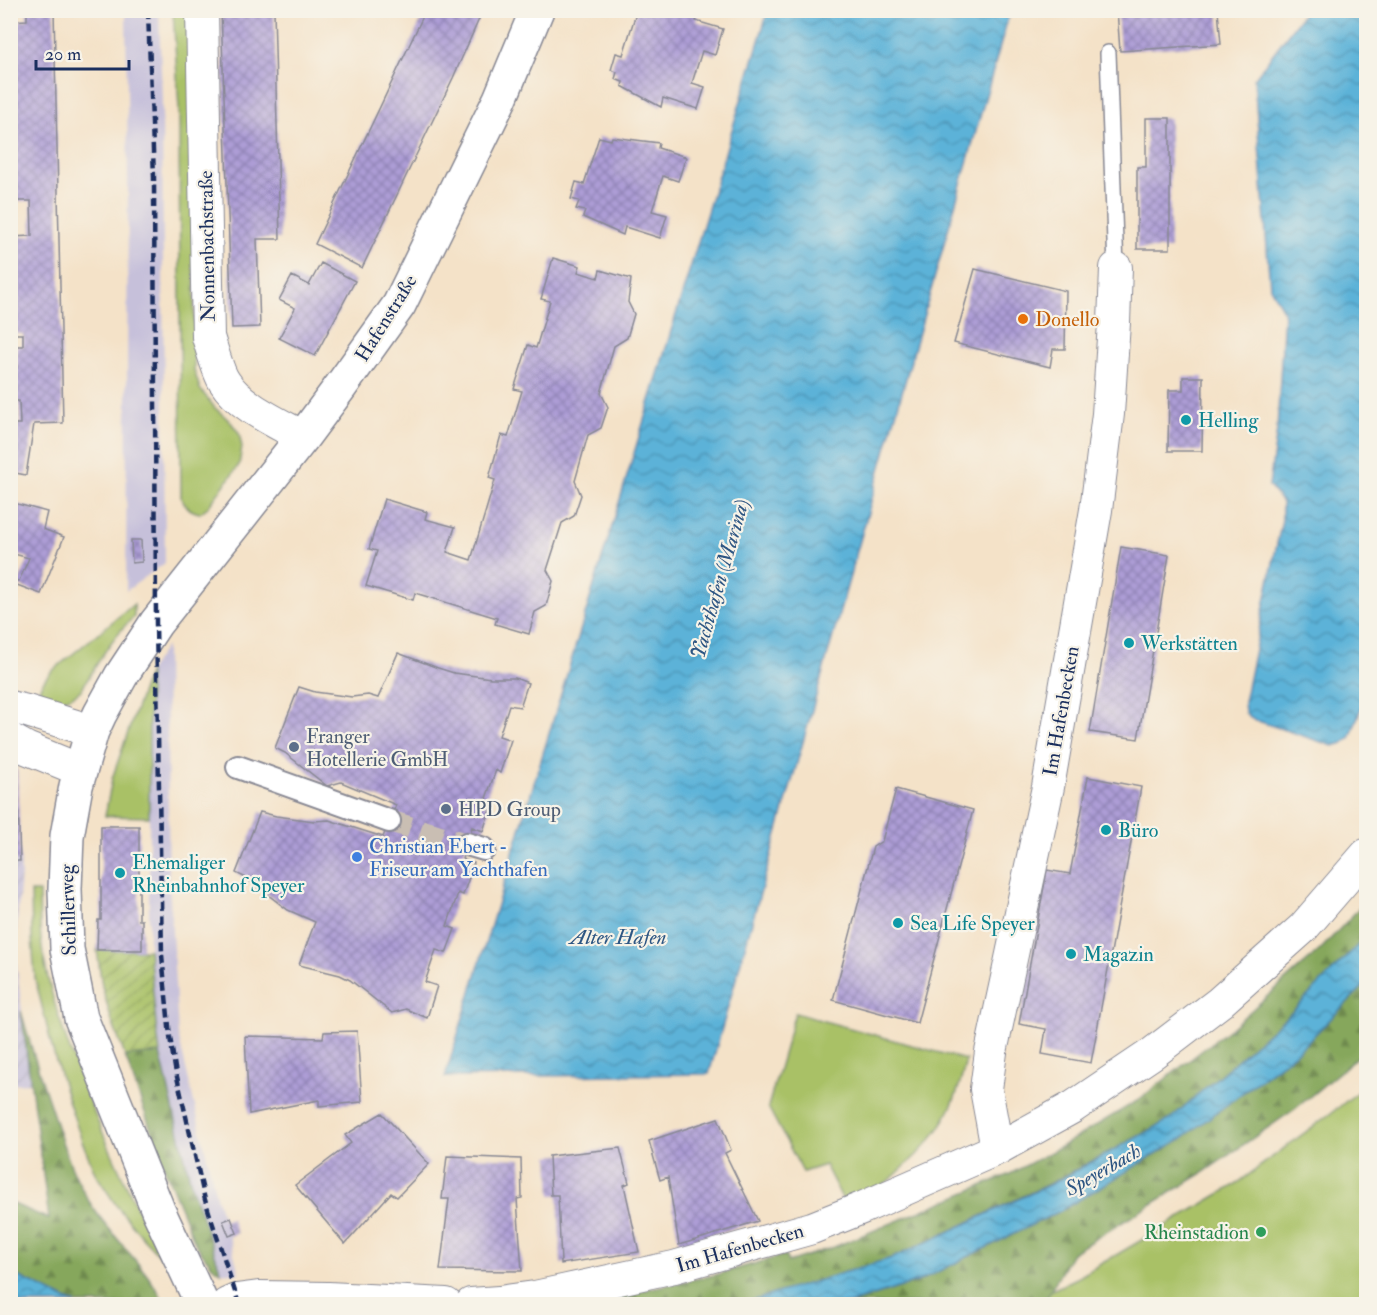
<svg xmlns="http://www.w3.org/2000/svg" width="1377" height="1315" viewBox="0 0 1377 1315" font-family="'IM FELL Double Pica',serif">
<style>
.industrial{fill:url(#industrial-furrows)}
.railway{fill:#c6c0da}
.grass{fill:#a9c166;stroke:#627862;stroke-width:1.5}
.forest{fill:url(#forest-firs);stroke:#506b5c;stroke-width:1.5}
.garden{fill:url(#garden-furrows);stroke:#627862;stroke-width:1.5}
.water{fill:url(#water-waves);stroke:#3c709b;stroke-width:1.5}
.building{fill:url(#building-cross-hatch)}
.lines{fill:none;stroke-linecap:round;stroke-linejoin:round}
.pedestrian-tunnel{stroke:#c9beb3;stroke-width:22;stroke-dasharray:22 11;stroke-linecap:butt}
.service-casing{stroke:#888893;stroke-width:18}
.pedestrian-casing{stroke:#888893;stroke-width:26}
.minor-casing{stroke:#888893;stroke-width:34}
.tertiary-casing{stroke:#888893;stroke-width:36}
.service{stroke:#fff;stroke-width:15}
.pedestrian{stroke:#fff;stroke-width:22}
.minor{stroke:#fff;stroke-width:32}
.tertiary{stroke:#fff;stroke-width:33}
.rail{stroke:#1b2f5e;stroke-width:4.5;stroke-dasharray:9 4.5;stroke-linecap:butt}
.food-dot{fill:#e8710a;stroke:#f7f3e8;stroke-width:2}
.culture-dot{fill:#0f9aa8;stroke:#f7f3e8;stroke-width:2}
.service-dot{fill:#5c6f8a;stroke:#f7f3e8;stroke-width:2}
.shop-dot{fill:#3f7fe0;stroke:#f7f3e8;stroke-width:2}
.leisure-dot{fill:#2e9e5b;stroke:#f7f3e8;stroke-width:2}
.labels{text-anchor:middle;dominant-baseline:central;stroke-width:4.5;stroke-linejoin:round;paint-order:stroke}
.street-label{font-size:20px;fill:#1b2f5e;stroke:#f7f3e8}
.food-label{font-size:20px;fill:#c56008;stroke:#f7f3e8;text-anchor:start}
.culture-label{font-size:20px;fill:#0d838f;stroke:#f7f3e8;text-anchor:start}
.service-label{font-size:20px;fill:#4e5e75;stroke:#f7f3e8;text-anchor:start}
.shop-label{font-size:20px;fill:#366cbe;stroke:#f7f3e8;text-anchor:start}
.leisure-label{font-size:20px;fill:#27864d;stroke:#f7f3e8;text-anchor:end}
.water-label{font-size:21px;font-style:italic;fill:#2e5683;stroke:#f7f3e8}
</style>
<defs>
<pattern id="industrial-furrows" width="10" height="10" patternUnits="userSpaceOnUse" patternTransform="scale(1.5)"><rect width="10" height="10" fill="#c6c0da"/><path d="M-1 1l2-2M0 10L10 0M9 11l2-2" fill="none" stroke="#aaa5be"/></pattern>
<pattern id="forest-firs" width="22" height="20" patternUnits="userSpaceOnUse" patternTransform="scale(1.5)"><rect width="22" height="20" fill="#86a75b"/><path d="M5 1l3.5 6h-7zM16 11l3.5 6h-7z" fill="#6d884e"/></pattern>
<pattern id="garden-furrows" width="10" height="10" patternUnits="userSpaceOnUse" patternTransform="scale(1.5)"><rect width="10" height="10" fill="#a9c166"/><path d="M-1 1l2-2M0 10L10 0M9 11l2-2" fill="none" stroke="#899d57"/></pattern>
<pattern id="water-waves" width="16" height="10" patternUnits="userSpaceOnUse" patternTransform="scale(1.5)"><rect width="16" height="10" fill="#5cb2d8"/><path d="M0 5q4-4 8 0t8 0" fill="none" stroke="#4b91b2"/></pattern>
<pattern id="building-cross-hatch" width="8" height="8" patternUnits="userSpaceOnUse" patternTransform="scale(1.5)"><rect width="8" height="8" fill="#ad9dd6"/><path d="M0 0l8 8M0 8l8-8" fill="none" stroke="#8c80b1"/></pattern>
</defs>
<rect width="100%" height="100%" fill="#f7f3e8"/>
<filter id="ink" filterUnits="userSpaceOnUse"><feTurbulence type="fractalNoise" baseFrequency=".0167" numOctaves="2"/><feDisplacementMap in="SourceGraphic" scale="12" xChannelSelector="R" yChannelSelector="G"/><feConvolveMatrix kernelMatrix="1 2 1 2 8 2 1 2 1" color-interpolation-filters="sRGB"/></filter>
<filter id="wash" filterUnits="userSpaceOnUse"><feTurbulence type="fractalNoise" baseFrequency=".008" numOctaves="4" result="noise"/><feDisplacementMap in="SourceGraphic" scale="24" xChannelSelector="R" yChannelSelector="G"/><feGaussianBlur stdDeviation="1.35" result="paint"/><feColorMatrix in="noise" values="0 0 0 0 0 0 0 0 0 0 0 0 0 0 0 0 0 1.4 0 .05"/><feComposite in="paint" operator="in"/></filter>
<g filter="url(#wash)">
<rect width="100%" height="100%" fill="#f4e2c8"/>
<path class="industrial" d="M17,769L21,873L15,950L30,1083L11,1084L10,770Z"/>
<path class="railway" d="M126,11H159L162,98L165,563L126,591L128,179Z
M166,646L169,880L178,1034L216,1196L229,1236L239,1273L221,1272L192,1188L163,1068L156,1024L149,950V671Z"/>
<path class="grass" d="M173,11H191L195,208L194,370L200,389L215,408L230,421L239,433L242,447L239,465L209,506L200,513C190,511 186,507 181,498L179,109Z
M134,604V617C111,637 97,665 81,690C68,702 52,702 36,699C39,687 43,680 52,671Z
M149,671V817L105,816L112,779Z
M31,892H39C40,910 39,929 42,947C48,988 61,1027 76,1066C100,1132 130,1195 162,1258L143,1238L116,1205L95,1173L82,1141L67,1097L53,1051L35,978L32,938Z
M795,1013L966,1060C956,1107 940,1135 904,1167C899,1171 893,1178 887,1182C875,1189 856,1194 843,1200L825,1165L803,1172L768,1107Z
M1366,1085V1304H1023L1077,1278L1235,1185L1339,1107Z"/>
<path class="forest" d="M1366,901V937L1292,1012L1169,1120L1053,1182L895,1257L752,1302L741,1304H574L715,1275L785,1255L788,1262L834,1247L1010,1174L1062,1146L1137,1101L1231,1028L1320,950Z
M1366,984V1050L1295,1109L1201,1174L1072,1253L1043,1304H849L919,1281L1060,1211L1181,1139L1297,1052Z
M21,1011C31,1047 42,1082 54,1117C64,1149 75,1181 94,1209C117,1242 147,1268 165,1304H76L11,1273V1203L49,1219Z
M160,1053L192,1188L221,1272L212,1266L196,1245L167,1175L125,1056Z"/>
<path class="garden" d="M97,950H149L156,1024L160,1053L125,1056L111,1019L102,986Z"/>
<path class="water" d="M1306,10L1366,11V694L1350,738L1343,743L1333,746L1255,720L1245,713L1244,702L1282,520V502L1269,486L1277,430L1284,312L1270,287L1254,79Z
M768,11H1010L709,1074L445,1077Z
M1366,937V984L1297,1052L1181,1139L1060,1211L919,1281L849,1304H741L895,1257L1053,1183L1169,1120L1292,1012Z
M11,1273L76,1304H11Z"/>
<g id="blocks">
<path class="building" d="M27,10H54L63,423L34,424L26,475L10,472V424H20L19,401H11L10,368H17L16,346H23V334H13V306H10V237L32,236L31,201H10V21L27,20Z
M221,10H274L280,239H257L260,327L232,328Z
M426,10H483L453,78L362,268L315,244Z
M637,10H668L698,15L696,21L723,29L715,55L702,51L692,83L705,87L698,109L663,98L661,107L622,86L623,82L615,79L617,72L611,70L616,53L623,55Z
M1117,10H1218L1221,44L1120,51Z
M1146,118H1170V249H1137V167H1146Z
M599,137L611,140L612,137L659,143L658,148L686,157L678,181L663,176L652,211L667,215L660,238L625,227L623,235L583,217L585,211L576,209L579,201L571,199L576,182L584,184Z
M553,258L580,266L578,272L598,278L600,270L631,279L628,302L634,314L627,338L614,346L601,393L608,407L601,428L588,435L575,481L581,495L574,516L562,523L547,570L553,581L546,606L535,612L529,634L495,624L497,618L448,603L415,593L413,600L366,586L377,551L369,549L384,499L427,512L425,519L455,527L447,552L471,560L495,480L489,478L501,435L508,437L522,391L514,389L528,345L536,348L550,301L541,299Z
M321,263L355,281L315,356L279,338L295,308L279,300L292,276L309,285Z
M975,269L1066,291L1065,349H1053L1050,367L954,343Z
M1183,377H1203L1202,451H1168L1169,390H1183Z
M10,502L47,512L43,529L64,537L41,594L17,585L10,600V580L19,581L29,558L10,553Z
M131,540H141L142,562L132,563Z
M1121,547L1169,555L1138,739L1090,732Z
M398,653L438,668L454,673L491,678H515L528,683L520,707L509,705L499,736L511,740L500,773L496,770L484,804L491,807L483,831L472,827L462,859L474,863L463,895L458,893L447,926L455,929L446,953L436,950L425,982L437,986L427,1018L406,1009L392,1013L350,980L340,975L299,965L315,922L288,910L246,878L236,873L260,812L276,816L314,821L329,820L383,837L396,805L341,782L327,786L285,753L275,748L299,687L315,692L352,697L368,695L378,698Z
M17,769L20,861H10V770Z
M1088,777L1141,787L1091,1063L1042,1054L1046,1029L1019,1024L1047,870L1070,874Z
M896,789L973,810L917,1023L833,1000L873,847L882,841Z
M101,826H139V920H142V950H97L98,920H101Z
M357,1031L362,1102L319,1106V1100L249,1114L245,1036L323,1038L324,1032Z
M382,1113L429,1164L397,1197L391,1193L345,1244L295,1185L351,1143L345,1135Z
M718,1118L731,1150L725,1153L758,1221L679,1245L668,1177L660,1180L649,1141Z
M620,1148L629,1183L624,1185L639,1252L561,1264L558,1195H551L549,1156Z
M447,1156L521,1159L522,1198L517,1199L522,1271L440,1270L449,1199H442Z
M231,1218L237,1233L229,1236L223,1221Z"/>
</g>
</g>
<g filter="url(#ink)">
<use href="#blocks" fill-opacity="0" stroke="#888893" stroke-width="1.5"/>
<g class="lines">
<path class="pedestrian-tunnel" d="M389,821L467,844"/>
<g class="service-casing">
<path id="service" d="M1108,53L1116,268"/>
</g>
<g class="pedestrian-casing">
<path id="pedestrian" d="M238,767L389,821
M467,844L484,849"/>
</g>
<g class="minor-casing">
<path id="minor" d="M202,10L208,337C212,349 218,372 224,381C239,406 278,423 303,437
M10,707L27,711L92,731
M10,739L26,748L80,770
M997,1149L986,1089L991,1052L1048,787L1096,510L1108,414L1114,323L1116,268
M227,1304L236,1300L259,1297L328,1298L446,1304
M471,1304L499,1302L535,1297L674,1267L812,1228L862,1208L997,1149L1073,1107L1153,1053L1220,1002L1303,928L1366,855"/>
</g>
<g class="tertiary-casing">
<path id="tertiary" d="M202,1304L158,1210L81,1018L67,949L65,889L67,836L76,786L92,731L100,714L121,676L156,623L303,437L341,386L399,305L500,99L537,10"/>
</g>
<use href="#service" class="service"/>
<use href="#pedestrian" class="pedestrian"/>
<use href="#minor" class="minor"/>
<use href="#tertiary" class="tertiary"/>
<path class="rail" d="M148,10L154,178L156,623L162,955L170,1037L175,1068L205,1200L239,1304"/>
</g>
</g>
<circle class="food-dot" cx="1023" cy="319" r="6"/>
<g class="culture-dot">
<circle cx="1186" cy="420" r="6"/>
<circle cx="1129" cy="643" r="6"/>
<circle cx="1106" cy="830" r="6"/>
<circle cx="120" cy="873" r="6"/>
<circle cx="898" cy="923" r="6"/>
<circle cx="1071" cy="954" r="6"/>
</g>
<g class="service-dot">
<circle cx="294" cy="747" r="6"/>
<circle cx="446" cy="809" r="6"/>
</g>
<circle class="shop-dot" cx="357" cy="857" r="6"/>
<circle class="leisure-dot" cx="1261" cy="1232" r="6"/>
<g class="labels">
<g class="street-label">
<text transform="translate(207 246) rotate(-91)">Nonnenbachstraße</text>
<text transform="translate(386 318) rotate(-58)">Hafenstraße</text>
<text transform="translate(1061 711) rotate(-80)">Im Hafenbecken</text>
<text transform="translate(68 910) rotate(-92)">Schillerweg</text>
<text transform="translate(740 1248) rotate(-16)">Im Hafenbecken</text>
</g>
<g class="food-label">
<text x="1035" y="319">Donello</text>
</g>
<g class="culture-label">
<text x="1198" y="420">Helling</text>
<text x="1141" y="643">Werkstätten</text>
<text x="1118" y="830">Büro</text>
<text x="132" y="862">Ehemaliger<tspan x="132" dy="23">Rheinbahnhof Speyer</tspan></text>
<text x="910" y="923">Sea Life Speyer</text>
<text x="1083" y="954">Magazin</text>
</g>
<g class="service-label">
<text x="306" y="736">Franger<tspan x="306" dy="23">Hotellerie GmbH</tspan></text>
<text x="458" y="809">HPD Group</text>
</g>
<g class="shop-label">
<text x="369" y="846">Christian Ebert -<tspan x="369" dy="23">Friseur am Yachthafen</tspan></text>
</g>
<g class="leisure-label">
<text x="1249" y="1232">Rheinstadion</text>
</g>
<g class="water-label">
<text transform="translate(720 579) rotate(-74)">Yachthafen (Marina)</text>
<text x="618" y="937">Alter Hafen</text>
<text transform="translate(1103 1170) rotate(-30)">Speyerbach</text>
</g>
</g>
<rect width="1377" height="1315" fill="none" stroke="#f7f3e8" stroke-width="36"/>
<path d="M36 60v9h93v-9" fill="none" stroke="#1b2f5e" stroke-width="3"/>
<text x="45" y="60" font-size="18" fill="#1b2f5e" stroke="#f7f3e8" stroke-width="4.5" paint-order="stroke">20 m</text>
</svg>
